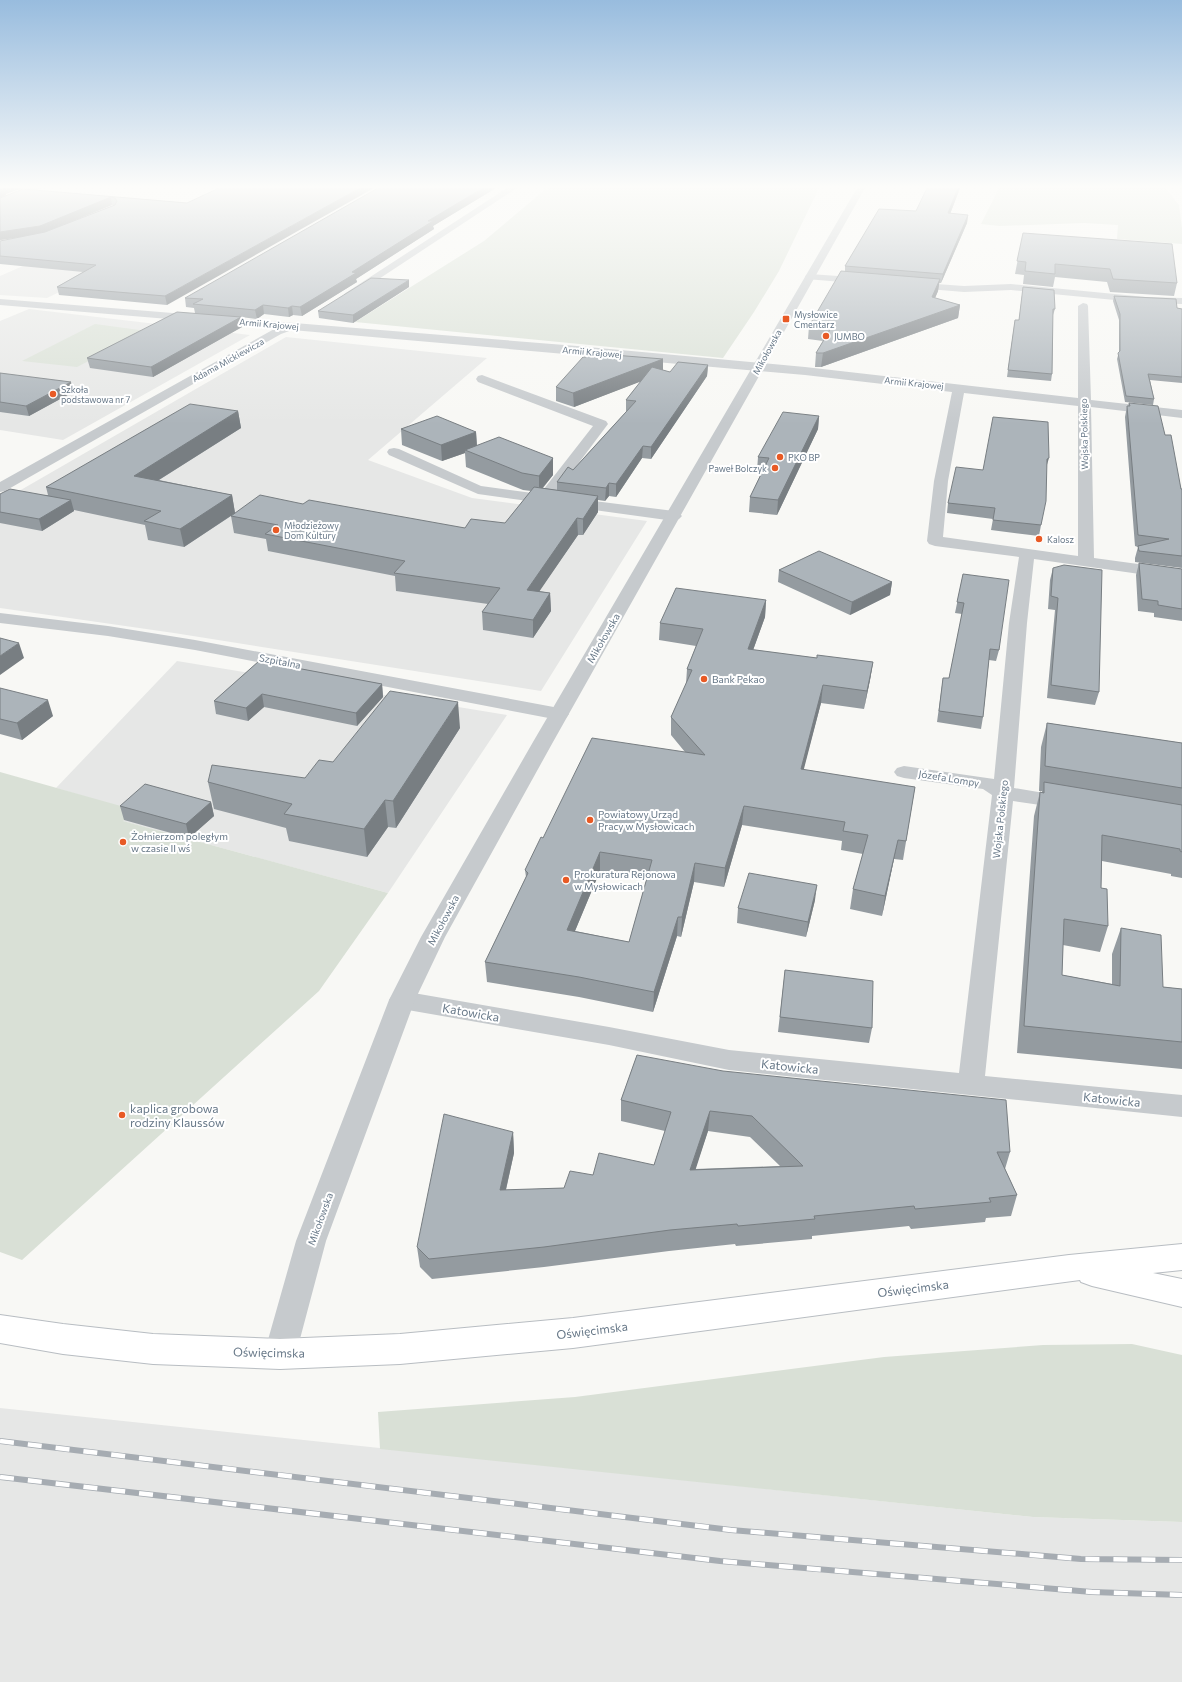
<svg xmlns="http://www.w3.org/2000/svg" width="1182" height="1682" viewBox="0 0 1182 1682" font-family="Commissioner,sans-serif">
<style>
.built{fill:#e6e7e6}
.green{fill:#d9e0d6}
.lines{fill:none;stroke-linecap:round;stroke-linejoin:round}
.secondary-casing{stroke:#b8bdc2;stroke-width:2}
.minor{fill:#c6cacd;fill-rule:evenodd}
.tertiary{fill:#c6cacd;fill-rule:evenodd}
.secondary{fill:#fff;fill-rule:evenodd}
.rail-casing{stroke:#a6acb2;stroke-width:6}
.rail{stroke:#fff;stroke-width:4.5;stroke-dasharray:14;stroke-linecap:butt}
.wall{fill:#949ba0;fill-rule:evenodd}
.shaded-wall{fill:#787e82}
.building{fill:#acb4ba;stroke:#787e82;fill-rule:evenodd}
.poi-dot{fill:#e85a25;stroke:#fff;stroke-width:1.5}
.labels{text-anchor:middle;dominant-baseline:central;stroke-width:4;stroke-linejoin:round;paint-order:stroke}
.far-poi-label{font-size:9px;fill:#667787;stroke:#fff;text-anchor:start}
.far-street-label{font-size:9px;fill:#667787;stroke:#fff}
.street-label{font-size:10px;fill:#667787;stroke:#fff}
.poi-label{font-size:10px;fill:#667787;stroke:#fff;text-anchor:start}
.near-street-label{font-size:12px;fill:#667787;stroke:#fff}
.near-poi-label{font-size:12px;fill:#667787;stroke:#fff;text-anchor:start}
</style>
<rect width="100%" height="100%" fill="#f8f8f5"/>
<path class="built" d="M124,222L86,279L47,298L0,295V276Z
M29,309L250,335L63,440L0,430V321Z
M286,337L487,358L368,460L472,498L647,521L541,691L174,633L0,608V502Z
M177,661L507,715L388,893L122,821L134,811L56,788Z
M0,1408L1033,1517L1182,1522V1682H0Z"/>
<path class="green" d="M547,188H819L779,271L754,312L723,358L355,322L484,241Z
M999,188H1165L1179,205L1182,228V244L1117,239L1118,225L1084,223L1000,226L981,224Z
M95,324L147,331L77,367L22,361Z
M0,772L135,810L123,821L388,893L319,991L22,1260L0,1252Z
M1132,1344L1182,1355V1522L1033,1517L380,1449L378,1412L575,1397L884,1357L1043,1345Z"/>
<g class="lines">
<g class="secondary-casing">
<path id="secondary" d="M1182,1244V1270L1153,1273L1182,1279V1307L1092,1286L1081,1282L1080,1280L573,1348L400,1364L280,1369L153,1364L63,1354L0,1343V1315L63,1324L153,1334L280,1339L400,1334L573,1318L1069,1255Z"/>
</g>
<path class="minor" d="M29,188H42L0,205V199Z
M507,188H517L353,296H345L344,294Z
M810,274L866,278L871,281L866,284L806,279L805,277L806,275Z
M908,282L964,286L1011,284L1146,297L1182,298V304L1146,303L1011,290L964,292L904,287L903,285Z
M0,299L577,346L805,367L1078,398V306L1083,303L1087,304L1088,306L1091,400L1182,410V418L1091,407L1094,558L1182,570V580L1034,559L1027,623L1014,788L1068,797L1075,799L1079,803L1075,807L1068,809L1013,801L985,1076L1182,1095V1117L729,1070L609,1045L402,1009L393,1006L389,1000L393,994L402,991L609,1027L729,1050L959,1073L992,795L983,789L904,778L897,776L894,772L897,768L904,766L994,779L1009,623L1019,557L935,546L929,544L927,541L934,481L952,392L805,375L292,330L281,334L5,491L0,492V482L276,328L0,305ZM964,393L1078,406V556L943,537L948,481Z
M482,375L606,421L608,424L554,496L674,511L679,513L682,516L679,519L674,521L478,494L389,455L387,452L389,449L394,448L399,449L481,486L540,494L593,426L478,382L476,379L478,376Z
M0,613L108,626L195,640L559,708L566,710L569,714L566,718L559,720L195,650L108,636L0,623Z"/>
<path class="tertiary" d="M857,188H865L553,742L445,937L415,1000L326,1241L296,1354L292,1365L280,1369L268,1365L264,1354L296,1241L389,1000L421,937L533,742Z"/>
<use href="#secondary" class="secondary"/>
<g class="rail-casing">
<path id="rail" d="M0,1441L731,1530L1081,1559L1182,1560
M0,1477L720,1561L1092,1592L1182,1595"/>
</g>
<use href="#rail" class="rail"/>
</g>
<path class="wall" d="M496,188L433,226L434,229L356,279L357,282L302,316L293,315L289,317L264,314L257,319L241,317L242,327L153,377L90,368L87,358L195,313L194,308L186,307L185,298Z
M927,188H960L950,214L968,215L967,223L941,283H939L938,291L935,298L960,305L958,318L821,367H815L816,353L823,341L808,339L809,326L845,271V266L916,211Z
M23,189L187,203L167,305L59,295L57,287L83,272L0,264V241L22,237L0,240V198ZM112,205H114L43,233Z
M1023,233L1177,283L1174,296L1110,292L1107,282L1055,277L1053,287L1023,284L1024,275L1015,274Z
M409,287L353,323L319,318L318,311Z
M1023,287L1055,309L1053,315L1052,374L1051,381L1007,377L1014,326L1015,320H1019Z
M1114,296L1177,308L1182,309V383L1150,380L1154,399L1153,405L1125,402L1117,359L1119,352V320L1113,301Z
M663,359V370L670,372L708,365L707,376L651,459L642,458L616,497L609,496L605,501L598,500V512L583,535H578L539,591L550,593L551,611L533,638L483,630L482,612L488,604L396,591L395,576L268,551L266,539L234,533L231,516L184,547L148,540L145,525L74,510V511L42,531L0,523V494L48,495L46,487L238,411L241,428L159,480L232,495L235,513L303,504L465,528L505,523L531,491L523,490L466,467L465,453L442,461L402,445L401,429L476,432L477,446L553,458V475L543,488L557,490V482L573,470L626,412V400L641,381L574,407L556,401V387Z
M0,373L73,392L29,416L0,412Z
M1129,403L1165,435L1181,489H1182V568L1135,562V558L1138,547L1135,546L1125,417L1127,406H1128Z
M819,416L818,429L777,515L749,512L750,497L762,472L757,471L758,457Z
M1046,468L1041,525L1039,536L991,530L993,519L947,513L948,503L983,470Z
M1139,563L1182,569V621L1154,617V613L1138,611L1136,575Z
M1053,568L1099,692L1095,705L1047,698L1055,610L1048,609L1050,580Z
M779,570L892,582L890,595L850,615L778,582Z
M963,574L999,650L996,661L989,660L983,717L981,729L937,722L943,678H949L962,614L955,613Z
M766,600L765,617L753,650L817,658L873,662L870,680L864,709L821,703L803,770L915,787L903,860L894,859L882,916L850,909L853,889L863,854L841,850L842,841L742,825L724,887L694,882L681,937L677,936L653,1012L579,997L487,982L485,962L526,877L525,870L543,838L685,752L671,735V717L686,684L687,669L696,646L659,640L660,623ZM600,871L647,879L629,942L575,931Z
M259,661L382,684L383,697L357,726L264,707L248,721L216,714L214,701Z
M0,688L53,716L22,740L0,734Z
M1047,723L1182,743V878L1171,876V874L1102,861L1101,888L1108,926L1100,952L1063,945L1062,975L1112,984V954L1121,928L1163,987L1182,989V1069L1017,1053L1034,816L1040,792H1042V791H1039L1041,747Z
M460,728L396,828L388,827L367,857L289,841L286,828L214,809L208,782L305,778L333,762Z
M211,802L214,816L189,838L124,820L120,806Z
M815,900L806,937L737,923L738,908Z
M785,970L872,1028L869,1043L778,1032Z
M637,1055L1010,1152L1005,1169L1017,1195L1011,1216L986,1218L985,1222L911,1229L909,1226L812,1236V1239L736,1246L735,1244L669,1251L544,1267L432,1279L420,1267L417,1247L513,1132L514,1153L506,1190L564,1188L593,1175L654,1165L665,1131L621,1121V1100ZM708,1131L750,1137L780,1166L695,1169Z"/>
<path class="shaded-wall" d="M2,188H23L6,194V195L0,198V189Z
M360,188H374L167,305L165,296Z
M483,188H496L433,226L434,229L356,279L357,282L302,316L300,307L428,221Z
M958,188H960L947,222L948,213Z
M111,197L112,205L42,234L0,240V232Z
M968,215L967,223L941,283L943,274Z
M940,279L938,291L930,310L932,297Z
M409,280V287L353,323V315Z
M263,305L264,314L257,319L255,310Z
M960,305L958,318L821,367L823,353Z
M292,306L293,315L289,317L288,308Z
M241,317L242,327L153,377L151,367Z
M663,359V373L574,407L573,393Z
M708,365L707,376L651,459V447Z
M71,382L73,392L29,416L26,406Z
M238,411L241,428L138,493L134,476Z
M819,416L818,429L777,515L778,500Z
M476,432L477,448L465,450V453L442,461L441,445Z
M643,446L642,458L616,497V484Z
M553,458V475L539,492V476Z
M1049,458L1046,468L1047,459Z
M609,483V496L605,501L606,488Z
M232,495L235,513L184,547L180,529Z
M598,496V512L583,535V519Z
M71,500L74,511L42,531L39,519Z
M577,518L578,535L528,608L527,590Z
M892,582L890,595L850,615L852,602Z
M550,593L551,611L533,638V620Z
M766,600L765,617L747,667L748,649Z
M19,643L24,658L0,675V656Z
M873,662L870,680L864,709L867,691Z
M382,684L383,697L357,726L356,713Z
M823,685L821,703L799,788L801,769Z
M262,694L264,707L248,721L246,708Z
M48,700L53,716L22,740L17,723Z
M458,702L460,728L396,828L393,801Z
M385,800L388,827L367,857L364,829Z
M211,802L214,816L189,838L186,824Z
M744,806L742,825L724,887L725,868Z
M898,840L882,916L885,896Z
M600,852V871L567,950V930Z
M695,863L694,882L681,937L682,917Z
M817,885L815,900L806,937L808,922Z
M678,917L677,936L653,1012L654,992Z
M710,1111L708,1131L689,1190L690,1170Z
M513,1132L514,1153L501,1211L500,1190Z"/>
<path class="building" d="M219,188H360L165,296L57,287L96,265L0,256V241L45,232L115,205L117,201L115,198L111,197L40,226L0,232V198L23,189L187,203Z
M378,188H483L428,221H433L352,272L356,273L300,307L292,306L288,308L263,305L255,310L193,304L203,299L185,298Z
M927,188H958L948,213L968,215L943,274L845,266L879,209L916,211Z
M1023,233L1172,244L1177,283L1113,279L1110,269L1055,264V274L1025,271L1026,262L1017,261Z
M841,271L940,279L932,297L960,305L823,353H816L831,328L809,326Z
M371,278L409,280L353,315L318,311Z
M1023,287L1054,290L1055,309H1053L1052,374L1008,370L1015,320H1019Z
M1114,296L1176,299L1177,308L1182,309V377L1148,374L1154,399L1126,396L1118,353L1120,351V314Z
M177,312L241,317L151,367L87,358Z
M589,353L663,359L573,393L556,387L583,357H586Z
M678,362L708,365L651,447L643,446L616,484L609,483L606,488L557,482L568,467L573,470L636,401L626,400L652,367L670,372Z
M0,373L71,382L26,406L0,402Z
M1129,403L1158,406L1165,435H1171L1181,489H1182V556L1139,551L1138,546L1169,539L1138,535L1127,406H1130Z
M190,404L238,411L134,476L232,495L180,529L144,521L161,511L46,487Z
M783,412L819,416L778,500L750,497L769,458L758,457Z
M437,416L476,432L441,445L401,429Z
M993,417L1048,422L1049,458L1047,459L1046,501L1041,525L993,520L995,508L948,503L956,467L983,470Z
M499,437L553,458L539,476L522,473L465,450Z
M534,487L598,496L583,519L577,518L527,590L550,593L533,620L482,612L500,588L394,573L405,561L265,534L278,525L231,516L260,495L303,504L309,500L465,528L471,519L505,523Z
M10,489L71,500L39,519L0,512V494Z
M819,551L892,582L852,602L779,570Z
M1139,563L1182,569V609L1158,605V601L1142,599Z
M1064,565L1102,570L1099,692L1051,685L1058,598L1051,596L1053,568Z
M963,574L1009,580L999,650L990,649L983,717L939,711L943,678H949L964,603L957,602Z
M676,588L766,600L748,649L817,658V655L873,662L867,691L823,685L801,769L915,787L906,841L898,840L885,896L853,889L868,835L843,831L845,822L744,806L725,868L695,863L682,917H678L654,992L579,977L485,962L528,873L525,870L541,837L543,838L592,738L705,755L671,717L692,670L687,669L703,629L660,623ZM600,852L652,860L629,942L567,930Z
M0,638L19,643L0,656Z
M259,661L382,684L356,713L262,694L246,708L214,701Z
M0,688L48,700L17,723L0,719Z
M390,691L458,702L393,801L385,800L364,829L284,814L292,804L208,782L212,765L305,778L319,760L333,762Z
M1047,723L1182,743V788L1045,766Z
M1044,782L1182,805V852L1180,851V849L1102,835L1101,888L1107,889L1108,926L1064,919L1062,975L1120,986L1121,928L1161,935L1163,987L1182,989V1042L1024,1026L1040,792L1044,793Z
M145,784L211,802L186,824L120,806Z
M749,873L817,885L808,922L738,908Z
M785,970L873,981L872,1028L780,1017Z
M637,1055L723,1071L1006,1100L1010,1152H997L1017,1195L989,1198L991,1202L915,1209L914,1206L814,1216L815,1219L738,1226L737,1224L670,1230L544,1247L429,1259L417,1247L444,1114L513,1132L500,1190L564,1188L570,1171L593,1175L599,1153L654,1165L671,1112L621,1100ZM710,1111L752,1116L803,1166L690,1170Z"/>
<linearGradient id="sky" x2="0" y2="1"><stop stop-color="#98bcde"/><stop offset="0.44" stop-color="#fcfcfa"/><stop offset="1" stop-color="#fcfcfa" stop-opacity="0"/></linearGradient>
<rect width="1182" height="424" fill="url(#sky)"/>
<g class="poi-dot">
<rect x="782" y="315" width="8" height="8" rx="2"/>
<circle cx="826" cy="336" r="4"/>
<circle cx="53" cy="394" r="4"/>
<circle cx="780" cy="457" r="4"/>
<circle cx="775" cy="468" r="4"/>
<circle cx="276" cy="530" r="4"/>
<circle cx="1039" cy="539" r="4"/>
<circle cx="704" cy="679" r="4"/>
<circle cx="590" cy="820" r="4"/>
<circle cx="123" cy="842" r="4"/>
<circle cx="566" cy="880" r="4"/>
<circle cx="122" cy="1115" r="4"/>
</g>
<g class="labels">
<g class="far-poi-label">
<text x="794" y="314">Mysłowice<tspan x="794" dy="10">Cmentarz</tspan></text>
<text x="834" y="336">JUMBO</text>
<text x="61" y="389">Szkoła<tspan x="61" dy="10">podstawowa nr 7</tspan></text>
<text x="788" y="457">PKO BP</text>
<text x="767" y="468" text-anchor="end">Paweł Bolczyk</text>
<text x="284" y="525">Młodzieżowy<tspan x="284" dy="10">Dom Kultury</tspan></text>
<text x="1047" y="539">Kalosz</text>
</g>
<g class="far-street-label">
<text transform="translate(269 324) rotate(5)">Armii Krajowej</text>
<text transform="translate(592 352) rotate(5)">Armii Krajowej</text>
<text transform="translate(767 352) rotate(-61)">Mikołowska</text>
<text transform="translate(228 360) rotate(-29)">Adama Mickiewicza</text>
<text transform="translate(914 383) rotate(6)">Armii Krajowej</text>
<text transform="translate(1084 434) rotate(-91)">Wojska Polskiego</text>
</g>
<g class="street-label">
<text transform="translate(603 638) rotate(-60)">Mikołowska</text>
<text transform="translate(280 661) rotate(11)">Szpitalna</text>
<text transform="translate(949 778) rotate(9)">Józefa Lompy</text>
<text transform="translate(1000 819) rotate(-84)">Wojska Polskiego</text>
<text transform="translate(443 920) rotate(-62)">Mikołowska</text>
<text transform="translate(320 1219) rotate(-70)">Mikołowska</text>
</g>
<g class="poi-label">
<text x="712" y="679">Bank Pekao</text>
<text x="598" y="814">Powiatowy Urząd<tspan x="598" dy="12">Pracy w Mysłowicach</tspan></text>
<text x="131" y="836">Żołnierzom poległym<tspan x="131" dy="12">w czasie II wś</tspan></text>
<text x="574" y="874">Prokuratura Rejonowa<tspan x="574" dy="12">w Mysłowicach</tspan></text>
</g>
<g class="near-street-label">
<text transform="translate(471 1012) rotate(10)">Katowicka</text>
<text transform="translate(790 1066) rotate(6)">Katowicka</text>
<text transform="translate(1112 1099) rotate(6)">Katowicka</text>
<text transform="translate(913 1288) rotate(-7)">Oświęcimska</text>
<text transform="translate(592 1330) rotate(-7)">Oświęcimska</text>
<text transform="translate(269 1352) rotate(1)">Oświęcimska</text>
</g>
<g class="near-poi-label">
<text x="130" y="1108">kaplica grobowa<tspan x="130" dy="14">rodziny Klaussów</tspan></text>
</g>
</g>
</svg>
